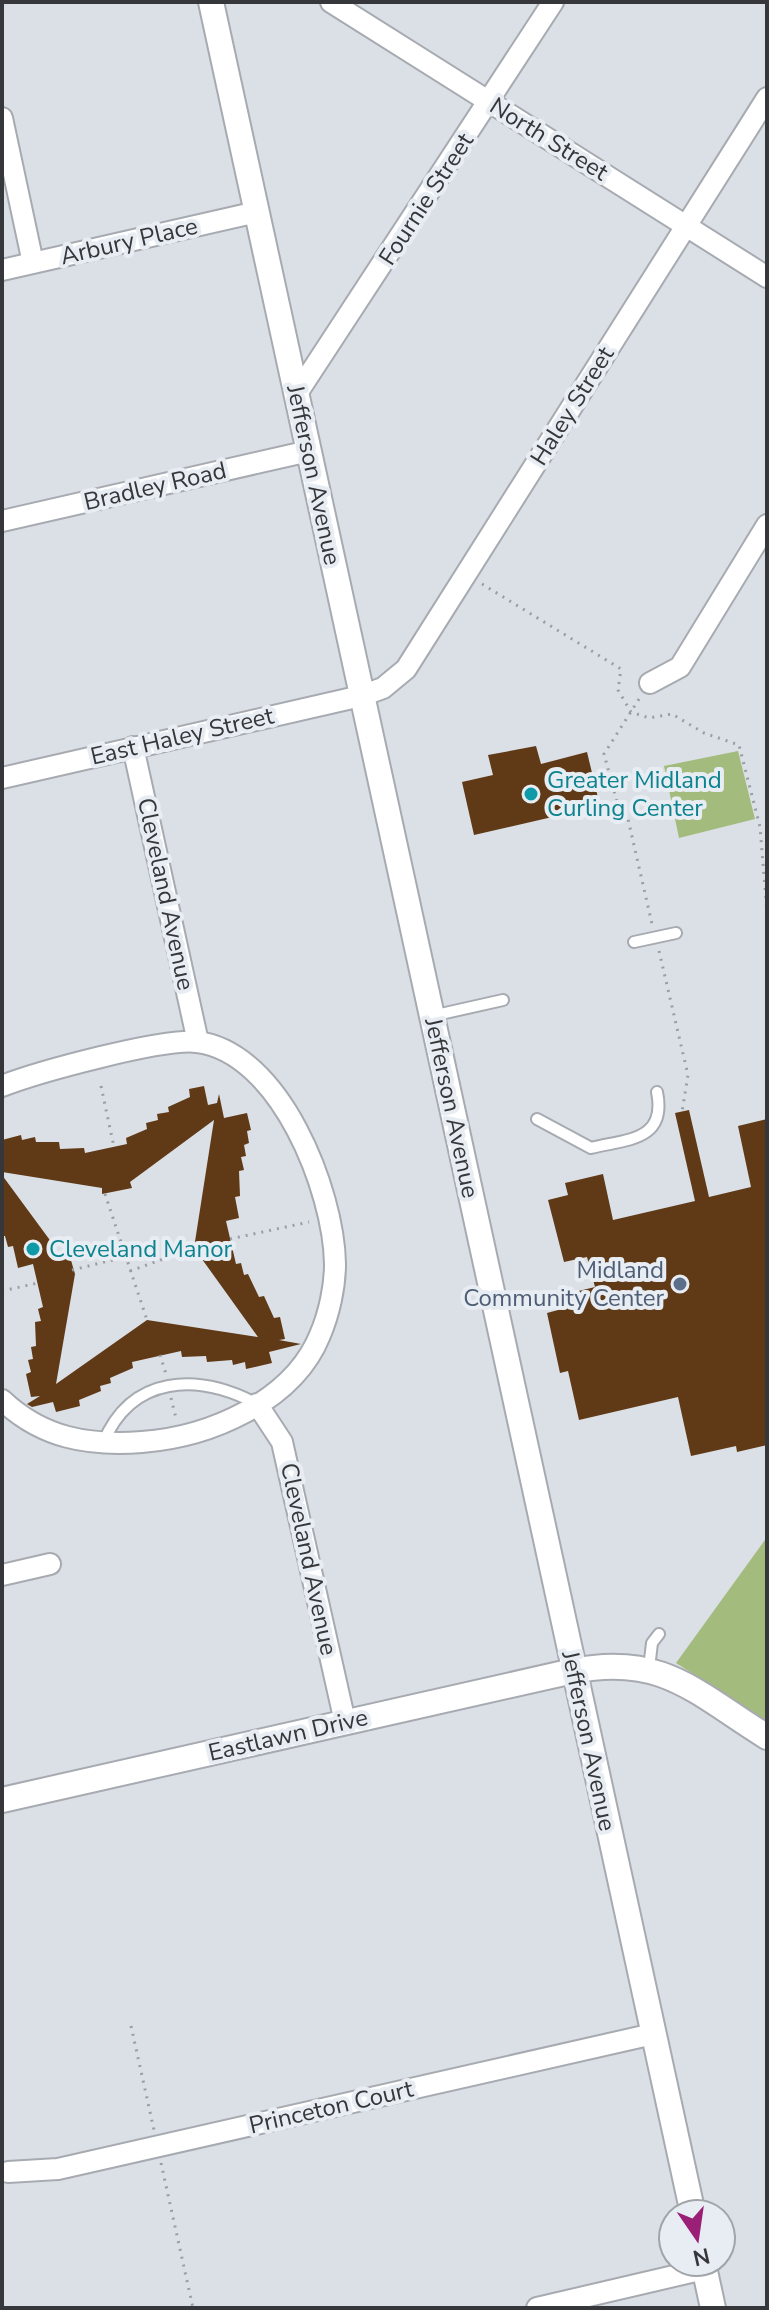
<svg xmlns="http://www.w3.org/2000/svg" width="769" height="2310" viewBox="0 0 769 2310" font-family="'Nunito Sans',sans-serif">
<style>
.park{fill:#a3bb7c}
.building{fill:#603916}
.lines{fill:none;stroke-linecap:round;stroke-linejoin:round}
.service-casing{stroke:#a7abb1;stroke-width:14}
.minor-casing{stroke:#a7abb1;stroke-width:24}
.tertiary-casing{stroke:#a7abb1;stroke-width:28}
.path{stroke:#9a9ea3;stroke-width:3;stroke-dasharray:2 6;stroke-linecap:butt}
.service{stroke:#fff;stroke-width:10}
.minor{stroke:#fff;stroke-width:20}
.tertiary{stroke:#fff;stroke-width:24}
.culture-dot{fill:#0f9aa8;stroke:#e8edf3;stroke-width:3}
.service-dot{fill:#5c6f8a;stroke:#e8edf3;stroke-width:3}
.labels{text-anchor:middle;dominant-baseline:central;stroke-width:8;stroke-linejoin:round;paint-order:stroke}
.street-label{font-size:24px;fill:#36373a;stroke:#e8edf3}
.culture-label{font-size:24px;fill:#0d838f;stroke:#e8edf3;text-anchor:start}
.service-label{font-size:24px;fill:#4e5e75;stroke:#e8edf3;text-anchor:end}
</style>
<rect width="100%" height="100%" fill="#dbe0e6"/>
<path class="park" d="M738,751L755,819L679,838L664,766Z
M767,1537V1721L676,1663Z"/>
<path class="building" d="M536,746L541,764L587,752L600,806L474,835L462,782L493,775L488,755Z
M204,1086L208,1105L217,1103L219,1094L224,1118L247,1113L251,1130L247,1131L249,1143L244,1145L246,1156L241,1157L244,1170L239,1171L240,1196L235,1197L239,1218L226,1221L236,1264L241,1263L244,1275L248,1274L259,1297L264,1296L274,1318L280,1317L285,1339L279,1340L301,1344L269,1352L272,1363L246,1369L245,1362L233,1365L232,1360L207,1362L206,1356L182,1357L181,1351L132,1362L133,1368L110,1378L111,1383L100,1386L101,1391L79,1400L80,1406L56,1412L53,1402L32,1407L27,1404L40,1396L31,1397L26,1374L31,1372L28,1360L33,1359L31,1347L36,1346L35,1322L41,1321L38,1309L43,1307L33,1264L18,1268L13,1246L8,1247L5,1236H2V1175L52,1243L54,1253L68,1250L75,1274L56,1384L147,1320L258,1337L194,1248L214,1120L130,1182L132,1188L102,1194V1188L2,1172V1140L21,1135L22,1140L35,1137L36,1142H59L60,1149L84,1148L85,1153L127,1144L126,1138L147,1129L146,1123L158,1120L157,1114L169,1112L168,1107L190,1097L189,1089Z
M689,1110L709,1197L751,1187L738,1126L767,1119V1445L737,1452L736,1446L691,1456L678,1397L579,1420L568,1371L560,1373L547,1313L558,1310L554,1297L595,1287L587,1257L564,1262L548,1200L568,1195L565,1183L603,1174L613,1220L695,1201L675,1113Z"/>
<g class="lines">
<g class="service-casing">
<path id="service" d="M634,942L676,933
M432,1016L503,1000
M537,1119L591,1148C627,1139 667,1141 657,1092
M103,1443C132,1374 198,1373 257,1404
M649,1668L652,1643L659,1634"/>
</g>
<g class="minor-casing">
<path id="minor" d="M331,2L767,277
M2,118L33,263
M2,270L257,212
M296,395L553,2
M2,521L309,451
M650,683L680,667L767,525
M133,747L198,1042
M2,778L361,696L383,688L406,669L767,98
M2,1086C38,1072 162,1038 197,1042C280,1052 334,1191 335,1264C335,1287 329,1314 320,1335C293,1402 209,1437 142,1442C88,1446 42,1438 2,1400
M257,1404L282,1442L345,1722
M2,1575L50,1564
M8,2172L58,2169L653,2034
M537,2308L704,2269"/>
</g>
<g class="tertiary-casing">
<path id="tertiary" d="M211,2L693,2214
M2,1800L573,1671C662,1653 696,1693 767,1737
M703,2262L713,2308"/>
</g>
<path class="path" d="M482,584L621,669L618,690L631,712L649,718L672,714L704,733L739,745L760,827L767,912
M639,699L604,754L617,802L628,819L652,924
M659,951L688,1075L682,1112
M101,1086L114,1147
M105,1194L147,1320
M230,1239L309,1222
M72,1270L125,1257
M130,1271L194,1248
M2,1291L38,1283
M160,1355L166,1374
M171,1398L176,1418
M131,2026L154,2130
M161,2163L193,2308"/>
<use href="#service" class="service"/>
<use href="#minor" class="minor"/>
<use href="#tertiary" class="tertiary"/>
</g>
<g class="culture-dot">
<circle cx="531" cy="794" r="8"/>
<circle cx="33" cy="1249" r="8"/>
</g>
<circle class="service-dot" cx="680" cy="1284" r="8"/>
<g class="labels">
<g class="street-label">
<text transform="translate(549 139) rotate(32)">North Street</text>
<text transform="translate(426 199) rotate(-57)">Fournie Street</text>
<text transform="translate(129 241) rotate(-13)">Arbury Place</text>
<text transform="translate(572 406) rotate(-58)">Haley Street</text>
<text transform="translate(314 475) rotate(78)">Jefferson Avenue</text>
<text transform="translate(155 486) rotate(-13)">Bradley Road</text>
<text transform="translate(182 736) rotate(-13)">East Haley Street</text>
<text transform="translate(166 894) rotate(78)">Cleveland Avenue</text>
<text transform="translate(452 1108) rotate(78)">Jefferson Avenue</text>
<text transform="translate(309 1559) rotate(78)">Cleveland Avenue</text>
<text transform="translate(288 1735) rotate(-13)">Eastlawn Drive</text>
<text transform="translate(589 1741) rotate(78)">Jefferson Avenue</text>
<text transform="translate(331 2107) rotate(-13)">Princeton Court</text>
</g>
<g class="culture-label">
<text x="547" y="780">Greater Midland<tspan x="547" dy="28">Curling Center</tspan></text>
<text x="49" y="1249">Cleveland Manor</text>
</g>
<g class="service-label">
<text x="664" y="1270">Midland<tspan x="664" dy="28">Community Center</tspan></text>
</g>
</g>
<rect width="769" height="2310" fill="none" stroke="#36373a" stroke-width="8"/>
<g transform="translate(697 2238) rotate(167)"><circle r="38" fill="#e8edf3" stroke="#a1a4a9" stroke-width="2"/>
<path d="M0-6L14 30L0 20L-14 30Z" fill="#9a1f76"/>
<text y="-12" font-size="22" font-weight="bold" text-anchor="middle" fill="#36373a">N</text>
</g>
</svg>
